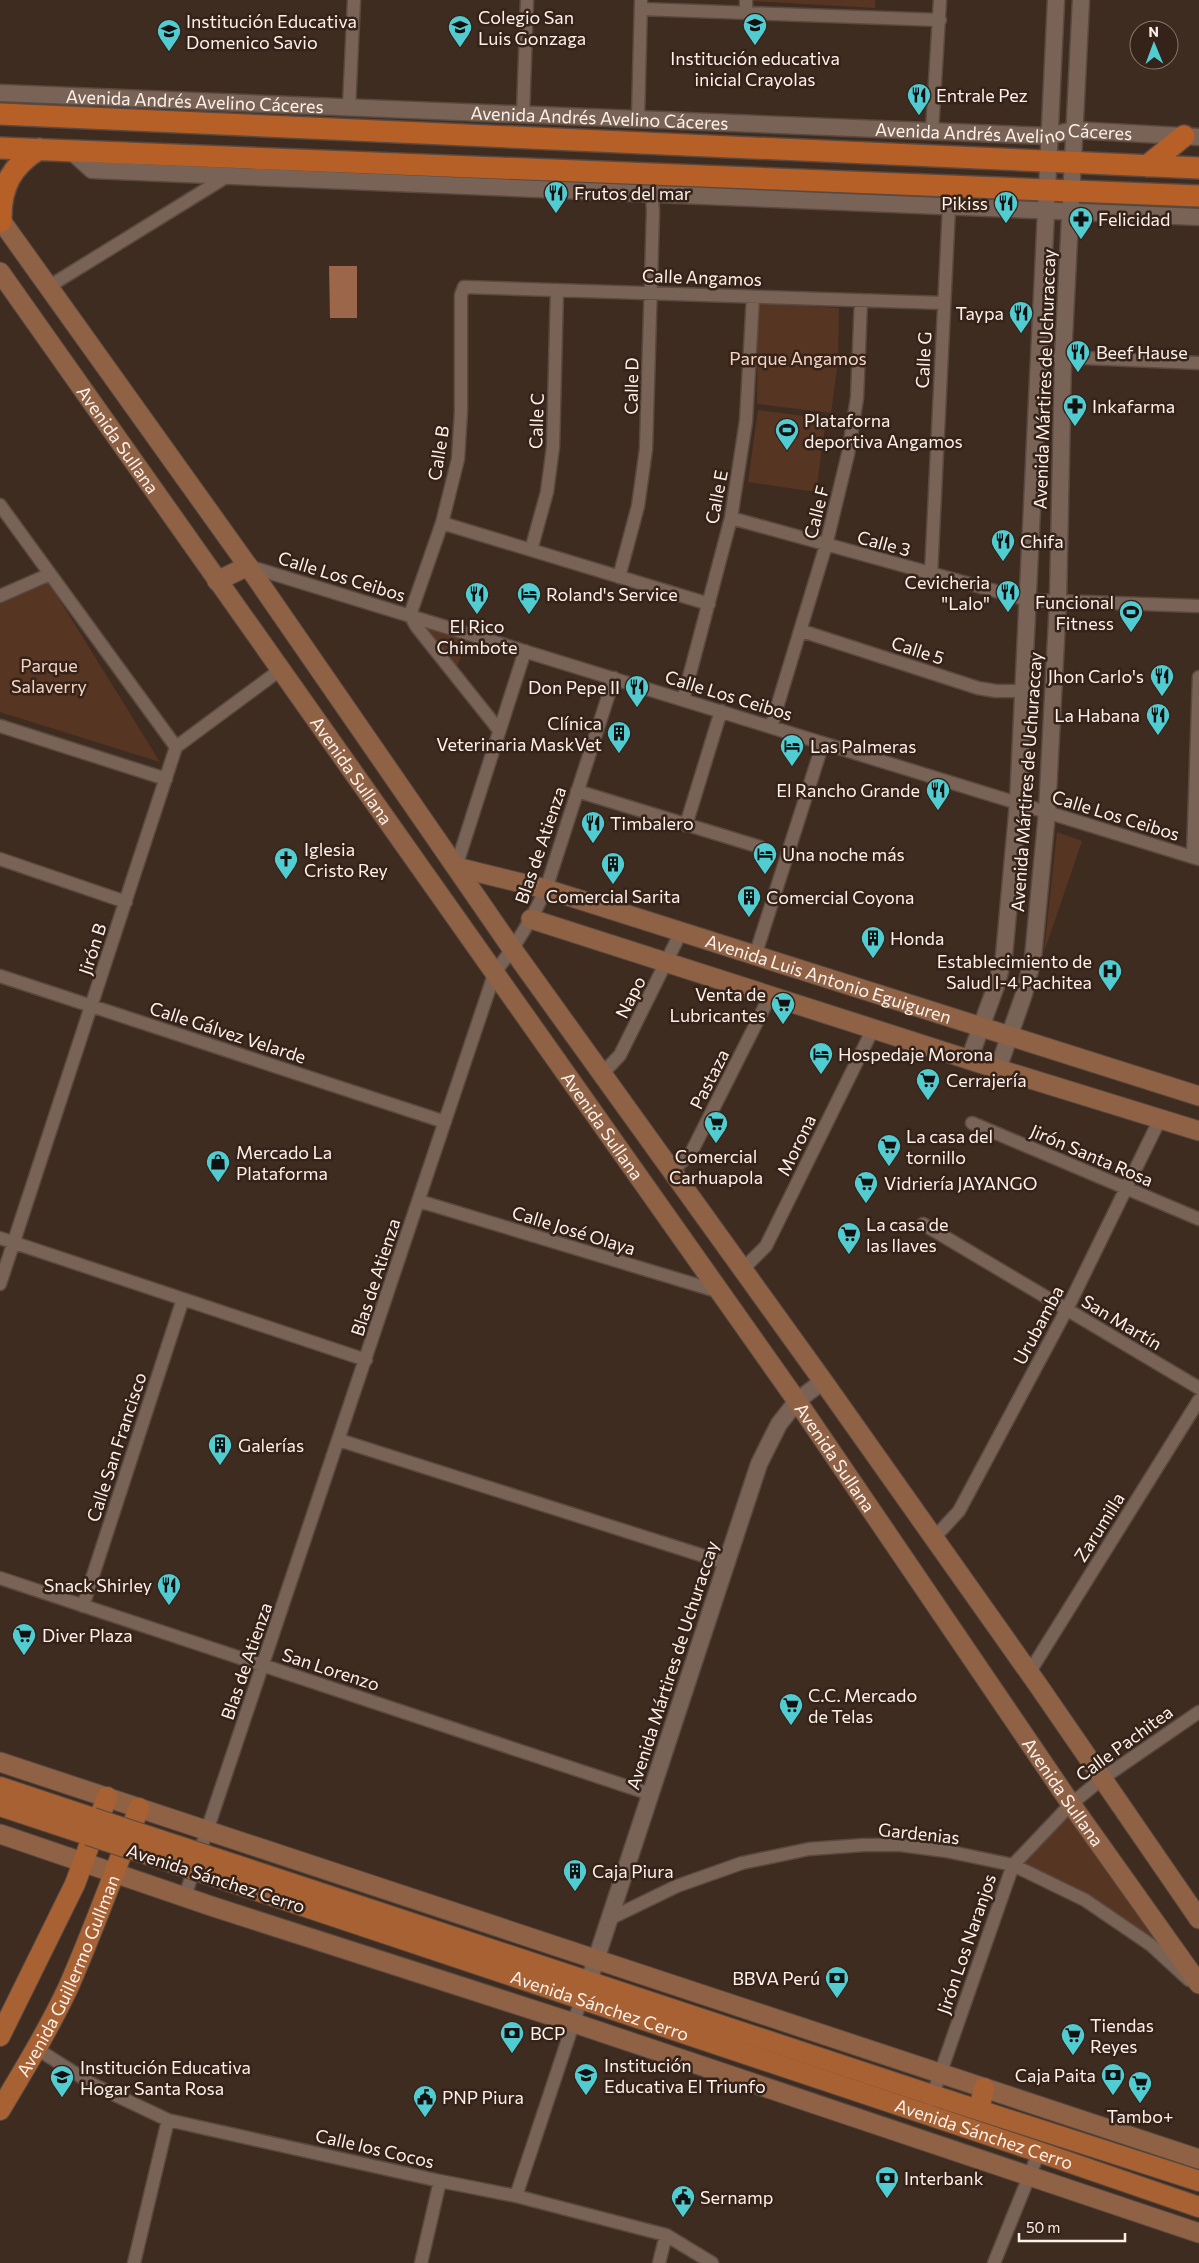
<svg xmlns="http://www.w3.org/2000/svg" width="1199" height="2263" viewBox="0 0 1199 2263" font-family="Commissioner,sans-serif">
<style>
.green{fill:#573523}
.water{fill:#9b664a}
.lines{fill:none;stroke-linecap:round;stroke-linejoin:round}
.minor-casing{stroke:#5a4940;stroke-width:15}
.tertiary-casing{stroke:#5a4940;stroke-width:19}
.secondary-casing{stroke:#5a4940;stroke-width:21}
.primary-casing{stroke:#5a4940;stroke-width:22}
.trunk-casing{stroke:#5a4940;stroke-width:24}
.minor{stroke:#796357;stroke-width:12}
.tertiary{stroke:#796357;stroke-width:16}
.secondary{stroke:#906245;stroke-width:19}
.primary{stroke:#a76133;stroke-width:20}
.trunk{stroke:#b66027;stroke-width:21}
.primary-bridge-casing{stroke:#5a4940;stroke-width:22;stroke-linecap:butt}
.primary-bridge{stroke:#a76133;stroke-width:20}
.labels{text-anchor:middle;dominant-baseline:central;stroke-width:5;stroke-linejoin:round;paint-order:stroke}
.poi-label{font-size:18px;fill:#fef1ea;stroke:#352218;text-anchor:start}
.street-label{font-size:18px;fill:#fef1ea;stroke:#352218}
.park-label{font-size:18px;fill:#f5d4c2;stroke:#352218}
</style>
<rect width="100%" height="100%" fill="#3f2c21"/>
<path class="green" d="M875,0V8L752,1V0Z
M758,303L839,308L838,361L831,413L757,404Z
M758,410L826,419L816,492L748,482Z
M46,578L160,762L0,712V600Z
M410,615L471,634L456,668Z
M1057,832L1082,841L1044,952Z
M1071,1804L1199,1984L1151,1945L1013,1865Z"/>
<path class="water" d="M329,266H357V318H330Z"/>
<g class="lines">
<g class="minor-casing">
<path id="minor" d="M641,9L940,20
M746,13V0
M349,107L354,0
M523,114L527,0
M638,119L641,0
M932,131L940,0
M48,287L226,177
M1039,356L1199,363
M0,505L176,747
M731,518L1028,600L1199,606
M442,523L709,604
M531,550L547,492L553,447L557,290
M248,566L1199,859
M931,574L949,207
M619,577L638,506L646,449L653,212L652,193
M0,596L50,574
M802,631L978,688L996,691H1025
M683,700L731,518L746,421L753,297
M0,726L166,779
M771,727L826,545L848,454L857,398L861,300
M499,730L416,626L410,615L442,523L458,459L461,411V295L464,287L944,303
M577,791L760,847
M686,825L721,711
M1193,857L1199,677
M0,859L126,902
M456,867L525,651
M755,956L823,743
M0,976L445,1122
M602,1074L620,1055L681,932
M972,1123L1199,1219
M672,1171L691,1153L770,996
M419,1201L720,1292
M923,1224L1199,1388
M0,1238L366,1360
M742,1270L766,1246L873,1029
M0,1284L176,747L280,670
M339,1440L726,1563
M933,1539L959,1511L1067,1309L1160,1119
M0,1578L650,1794
M83,1606L183,1299
M1029,1673L1199,1400
M185,1896L495,972C516,946 532,919 546,889L614,678
M609,1919L677,1886L742,1863L809,1849L864,1845H900L946,1851L1013,1865L1085,1900L1151,1945L1189,1980
M37,2049L94,2085L168,2120L440,2181L516,2196L666,2235L712,2263
M931,2100L1013,1865L1071,1804L1103,1778L1199,1712
M516,2196L581,2000
M134,2263L168,2120
M421,2263L440,2181
M659,2263L666,2235
M994,2263L1039,2152"/>
</g>
<g class="tertiary-casing">
<g id="tertiary">
<path id="s1" d="M0,93L1049,136L1074,130L1199,137"/>
<path d="M70,150L92,170L1199,217"/>
<path d="M969,1060L996,986L1004,956L1018,803L1056,0"/>
<path d="M998,1069L1024,994L1033,958L1047,812L1058,601L1063,357L1081,0"/>
<path d="M589,1981L759,1464L779,1424L797,1401L823,1381"/>
</g>
</g>
<g class="secondary-casing">
<g id="secondary">
<path d="M0,219L248,566L513,950L823,1381L1038,1685L1199,1919"/>
<path id="s2" d="M0,272L797,1401L1071,1804L1199,1984"/>
<path d="M217,581L248,566"/>
<path id="s3" d="M456,867L546,889L1199,1096"/>
<path d="M531,919L998,1069L1199,1131"/>
<path d="M0,1762L1199,2159"/>
<path d="M0,1834L214,1907L574,2023L1199,2233"/>
</g>
</g>
<g class="primary-casing">
<g id="primary">
<path d="M0,1787L93,1818"/>
<path d="M0,1806L88,1835"/>
<path d="M236,1865L932,2095L1199,2181"/>
<path id="s4" d="M231,1882L1039,2152L1199,2207"/>
<path d="M0,2036L75,1884L107,1797"/>
<path id="s5" d="M0,2110C24,2070 48,2030 68,1988C94,1929 116,1868 139,1808"/>
<path d="M979,2110L984,2088"/>
</g>
</g>
<g class="trunk-casing">
<path id="trunk" d="M0,114L1199,168
M0,148L1199,196
M1147,166L1184,136
M1,221C0,188 11,166 39,149"/>
</g>
<use href="#minor" class="minor"/>
<use href="#tertiary" class="tertiary"/>
<use href="#secondary" class="secondary"/>
<use href="#primary" class="primary"/>
<use href="#trunk" class="trunk"/>
<g class="primary-bridge-casing">
<path id="primary-bridge" d="M93,1818L236,1865
M88,1835L231,1882"/>
</g>
<use href="#primary-bridge" class="primary-bridge"/>
</g>
<defs>
<g id="school-pin" transform="scale(1.25)"><path d="M0 17L-7.5 6A9.5 9.5 0 1 1 7.5 6Z" fill="#51ccd1" stroke="#352218"/><path d="M0-5L7-2L0 1L-7-2ZM-4 1L0 2.5L4 1V4Q0 6-4 4Z" fill="#111"/></g>
<g id="restaurant-pin" transform="scale(1.25)"><path d="M0 17L-7.5 6A9.5 9.5 0 1 1 7.5 6Z" fill="#51ccd1" stroke="#352218"/><path d="M-5-6h1v4h1v-4h1v4h1v-4h1v5L-1.5 .5V6h-2V.5L-5-1ZM5-6V6H3V1.5H1.5Q1.5-4 5-6Z" fill="#111"/></g>
<g id="pharmacy-pin" transform="scale(1.25)"><path d="M0 17L-7.5 6A9.5 9.5 0 1 1 7.5 6Z" fill="#51ccd1" stroke="#352218"/><path d="M-2-6h4v4h4v4h-4v4h-4v-4h-4v-4h4Z" fill="#111"/></g>
<g id="stadium-pin" transform="scale(1.25)"><path d="M0 17L-7.5 6A9.5 9.5 0 1 1 7.5 6Z" fill="#51ccd1" stroke="#352218"/><path d="M0-5a6.5 5 0 1 0 0 10a6.5 5 0 1 0 0-10ZM-3.5-1.8h7v3.6h-7Z" fill="#111"/></g>
<g id="hotel-pin" transform="scale(1.25)"><path d="M0 17L-7.5 6A9.5 9.5 0 1 1 7.5 6Z" fill="#51ccd1" stroke="#352218"/><path d="M-6-4.5h1.5V1H6V5H4.5V3h-9V5H-6ZM-4 0a1.8 1.8 0 1 1 3.6 0ZM.5 0V-2.5h3Q6-2.5 6 0Z" fill="#111"/></g>
<g id="building-pin" transform="scale(1.25)"><path d="M0 17L-7.5 6A9.5 9.5 0 1 1 7.5 6Z" fill="#51ccd1" stroke="#352218"/><path d="M-4-6H4V6H1V3H-1V6H-4ZM-2.5-4.3h1.7v1.8h-1.7ZM.8-4.3h1.7v1.8H.8ZM-2.5-1h1.7V.8h-1.7ZM.8-1h1.7V.8H.8Z" fill="#111"/></g>
<g id="church-pin" transform="scale(1.25)"><path d="M0 17L-7.5 6A9.5 9.5 0 1 1 7.5 6Z" fill="#51ccd1" stroke="#352218"/><path d="M-1.2-6h2.4v3.5h3.3v2.4h-3.3V6h-2.4V-.1h-3.3v-2.4h3.3Z" fill="#111"/></g>
<g id="hospital-pin" transform="scale(1.25)"><path d="M0 17L-7.5 6A9.5 9.5 0 1 1 7.5 6Z" fill="#51ccd1" stroke="#352218"/><path d="M-5-5h3v3.5h4V-5h3V5h-3V1.5h-4V5h-3Z" fill="#111"/></g>
<g id="supermarket-pin" transform="scale(1.25)"><path d="M0 17L-7.5 6A9.5 9.5 0 1 1 7.5 6Z" fill="#51ccd1" stroke="#352218"/><path d="M-6-5.5h2.5l.6 2H6L4.5 2H-2.5L-4.4-4H-6ZM-1.5 3.2a1.3 1.3 0 1 0 .1 0ZM3 3.2a1.3 1.3 0 1 0 .1 0Z" fill="#111"/></g>
<g id="shop-pin" transform="scale(1.25)"><path d="M0 17L-7.5 6A9.5 9.5 0 1 1 7.5 6Z" fill="#51ccd1" stroke="#352218"/><path d="M-5-2.5h2.3a2.7 3.5 0 0 1 5.4 0H5L5.5 6h-11ZM-1.5-2.5h3a1.5 2.3 0 0 0-3 0Z" fill="#111"/></g>
<g id="bank-pin" transform="scale(1.25)"><path d="M0 17L-7.5 6A9.5 9.5 0 1 1 7.5 6Z" fill="#51ccd1" stroke="#352218"/><path d="M-6-4H6V4H-6ZM0-2.3a2.3 2.3 0 1 0 0 4.6a2.3 2.3 0 1 0 0-4.6Z" fill="#111"/></g>
<g id="civic-pin" transform="scale(1.25)"><path d="M0 17L-7.5 6A9.5 9.5 0 1 1 7.5 6Z" fill="#51ccd1" stroke="#352218"/><path d="M-.6-6.5H3V-4.5H.6V-3L4-1V1h2V6H-6V1h2V-1L-.6-3ZM-1.2 2.5V6h2.4V2.5Z" fill="#111"/></g>
</defs>
<g fill-rule="evenodd">
<use href="#school-pin" x="755" y="25"/>
<use href="#school-pin" x="460" y="27"/>
<use href="#school-pin" x="169" y="31"/>
<use href="#restaurant-pin" x="919" y="95"/>
<use href="#restaurant-pin" x="556" y="193"/>
<use href="#restaurant-pin" x="1006" y="203"/>
<use href="#pharmacy-pin" x="1081" y="219"/>
<use href="#restaurant-pin" x="1021" y="313"/>
<use href="#restaurant-pin" x="1078" y="352"/>
<use href="#pharmacy-pin" x="1075" y="406"/>
<use href="#stadium-pin" x="787" y="430"/>
<use href="#restaurant-pin" x="1003" y="541"/>
<use href="#restaurant-pin" x="1008" y="592"/>
<use href="#restaurant-pin" x="477" y="594"/>
<use href="#hotel-pin" x="529" y="594"/>
<use href="#stadium-pin" x="1131" y="612"/>
<use href="#restaurant-pin" x="1162" y="676"/>
<use href="#restaurant-pin" x="637" y="687"/>
<use href="#restaurant-pin" x="1158" y="715"/>
<use href="#building-pin" x="619" y="733"/>
<use href="#hotel-pin" x="792" y="746"/>
<use href="#restaurant-pin" x="938" y="790"/>
<use href="#restaurant-pin" x="593" y="823"/>
<use href="#hotel-pin" x="765" y="854"/>
<use href="#church-pin" x="286" y="859"/>
<use href="#building-pin" x="613" y="864"/>
<use href="#building-pin" x="749" y="897"/>
<use href="#building-pin" x="873" y="938"/>
<use href="#hospital-pin" x="1110" y="971"/>
<use href="#supermarket-pin" x="783" y="1004"/>
<use href="#hotel-pin" x="821" y="1054"/>
<use href="#supermarket-pin" x="928" y="1080"/>
<use href="#supermarket-pin" x="716" y="1123"/>
<use href="#supermarket-pin" x="889" y="1146"/>
<use href="#shop-pin" x="218" y="1162"/>
<use href="#supermarket-pin" x="866" y="1183"/>
<use href="#supermarket-pin" x="849" y="1234"/>
<use href="#building-pin" x="220" y="1445"/>
<use href="#restaurant-pin" x="169" y="1585"/>
<use href="#supermarket-pin" x="24" y="1635"/>
<use href="#supermarket-pin" x="791" y="1705"/>
<use href="#building-pin" x="575" y="1871"/>
<use href="#bank-pin" x="837" y="1978"/>
<use href="#bank-pin" x="512" y="2033"/>
<use href="#supermarket-pin" x="1073" y="2035"/>
<use href="#school-pin" x="586" y="2075"/>
<use href="#bank-pin" x="1113" y="2075"/>
<use href="#school-pin" x="62" y="2077"/>
<use href="#supermarket-pin" x="1140" y="2083"/>
<use href="#civic-pin" x="425" y="2097"/>
<use href="#bank-pin" x="887" y="2178"/>
<use href="#civic-pin" x="683" y="2197"/>
</g>
<g class="labels">
<g class="poi-label">
<text x="478" y="17">Colegio San<tspan x="478" dy="21">Luis Gonzaga</tspan></text>
<text x="186" y="21">Institución Educativa<tspan x="186" dy="21">Domenico Savio</tspan></text>
<text x="755" y="58" text-anchor="middle">Institución educativa<tspan x="755" dy="21">inicial Crayolas</tspan></text>
<text x="936" y="95">Entrale Pez</text>
<text x="574" y="193">Frutos del mar</text>
<text x="988" y="203" text-anchor="end">Pikiss</text>
<text x="1098" y="219">Felicidad</text>
<text x="1004" y="313" text-anchor="end">Taypa</text>
<text x="1096" y="352">Beef Hause</text>
<text x="1092" y="406">Inkafarma</text>
<text x="804" y="420">Plataforna<tspan x="804" dy="21">deportiva Angamos</tspan></text>
<text x="1020" y="541">Chifa</text>
<text x="990" y="582" text-anchor="end">Cevicheria<tspan x="990" dy="21">"Lalo"</tspan></text>
<text x="546" y="594">Roland's Service</text>
<text x="1114" y="602" text-anchor="end">Funcional<tspan x="1114" dy="21">Fitness</tspan></text>
<text x="477" y="626" text-anchor="middle">El Rico<tspan x="477" dy="21">Chimbote</tspan></text>
<text x="1144" y="676" text-anchor="end">Jhon Carlo's</text>
<text x="620" y="687" text-anchor="end">Don Pepe II</text>
<text x="1140" y="715" text-anchor="end">La Habana</text>
<text x="602" y="723" text-anchor="end">Clínica<tspan x="602" dy="21">Veterinaria MaskVet</tspan></text>
<text x="810" y="746">Las Palmeras</text>
<text x="920" y="790" text-anchor="end">El Rancho Grande</text>
<text x="610" y="823">Timbalero</text>
<text x="304" y="849">Iglesia<tspan x="304" dy="21">Cristo Rey</tspan></text>
<text x="782" y="854">Una noche más</text>
<text x="613" y="896" text-anchor="middle">Comercial Sarita</text>
<text x="766" y="897">Comercial Coyona</text>
<text x="890" y="938">Honda</text>
<text x="1092" y="961" text-anchor="end">Establecimiento de<tspan x="1092" dy="21">Salud I-4 Pachitea</tspan></text>
<text x="766" y="994" text-anchor="end">Venta de<tspan x="766" dy="21">Lubricantes</tspan></text>
<text x="838" y="1054">Hospedaje Morona</text>
<text x="946" y="1080">Cerrajería</text>
<text x="906" y="1136">La casa del<tspan x="906" dy="21">tornillo</tspan></text>
<text x="236" y="1152">Mercado La<tspan x="236" dy="21">Plataforma</tspan></text>
<text x="716" y="1156" text-anchor="middle">Comercial<tspan x="716" dy="21">Carhuapola</tspan></text>
<text x="884" y="1183">Vidriería JAYANGO</text>
<text x="866" y="1224">La casa de<tspan x="866" dy="21">las llaves</tspan></text>
<text x="238" y="1445">Galerías</text>
<text x="152" y="1585" text-anchor="end">Snack Shirley</text>
<text x="42" y="1635">Diver Plaza</text>
<text x="808" y="1695">C.C. Mercado<tspan x="808" dy="21">de Telas</tspan></text>
<text x="592" y="1871">Caja Piura</text>
<text x="820" y="1978" text-anchor="end">BBVA Perú</text>
<text x="1090" y="2025">Tiendas<tspan x="1090" dy="21">Reyes</tspan></text>
<text x="530" y="2033">BCP</text>
<text x="604" y="2065">Institución<tspan x="604" dy="21">Educativa El Triunfo</tspan></text>
<text x="80" y="2067">Institución Educativa<tspan x="80" dy="21">Hogar Santa Rosa</tspan></text>
<text x="1096" y="2075" text-anchor="end">Caja Paita</text>
<text x="442" y="2097">PNP Piura</text>
<text x="1140" y="2116" text-anchor="middle">Tambo+</text>
<text x="904" y="2178">Interbank</text>
<text x="700" y="2197">Sernamp</text>
</g>
<g class="street-label">
<text stroke="none"><textPath href="#s1" startOffset="195">Avenida Andrés Avelino Cáceres</textPath></text>
<text stroke="none"><textPath href="#s1" startOffset="600">Avenida Andrés Avelino Cáceres</textPath></text>
<text stroke="none"><textPath href="#s1" startOffset="1005">Avenida Andrés Avelino Cáceres</textPath></text>
<text transform="translate(702 277) rotate(2)">Calle Angamos</text>
<text transform="translate(923 360) rotate(-87)">Calle G</text>
<text transform="translate(1044 379) rotate(-88)">Avenida Mártires de Uchuraccay</text>
<text transform="translate(631 386) rotate(-89)">Calle D</text>
<text transform="translate(536 421) rotate(-88)">Calle C</text>
<text stroke="none"><textPath href="#s2" startOffset="205">Avenida Sullana</textPath></text>
<text transform="translate(438 453) rotate(-81)">Calle B</text>
<text transform="translate(716 497) rotate(-79)">Calle E</text>
<text transform="translate(816 512) rotate(-76)">Calle F</text>
<text transform="translate(884 543) rotate(15)">Calle 3</text>
<text transform="translate(342 576) rotate(17)">Calle Los Ceibos</text>
<text transform="translate(918 650) rotate(18)">Calle 5</text>
<text transform="translate(729 695) rotate(17)">Calle Los Ceibos</text>
<text stroke="none"><textPath href="#s2" startOffset="610">Avenida Sullana</textPath></text>
<text transform="translate(1026 782) rotate(-86)">Avenida Mártires de Uchuraccay</text>
<text transform="translate(1116 815) rotate(17)">Calle Los Ceibos</text>
<text transform="translate(540 845) rotate(-71)">Blas de Atienza</text>
<text transform="translate(92 949) rotate(-72)">Jirón B</text>
<text stroke="none"><textPath href="#s3" startOffset="389">Avenida Luis Antonio Eguiguren</textPath></text>
<text transform="translate(630 997) rotate(-63)">Napo</text>
<text transform="translate(228 1032) rotate(18)">Calle Gálvez Velarde</text>
<text transform="translate(709 1079) rotate(-63)">Pastaza</text>
<text stroke="none"><textPath href="#s2" startOffset="1045">Avenida Sullana</textPath></text>
<text transform="translate(796 1145) rotate(-64)">Morona</text>
<text transform="translate(1092 1155) rotate(23)">Jirón Santa Rosa</text>
<text transform="translate(574 1230) rotate(17)">Calle José Olaya</text>
<text transform="translate(375 1277) rotate(-72)">Blas de Atienza</text>
<text transform="translate(1122 1322) rotate(31)">San Martín</text>
<text transform="translate(1038 1325) rotate(-62)">Urubamba</text>
<text transform="translate(116 1447) rotate(-72)">Calle San Francisco</text>
<text stroke="none"><textPath href="#s2" startOffset="1450">Avenida Sullana</textPath></text>
<text transform="translate(1099 1527) rotate(-58)">Zarumilla</text>
<text transform="translate(246 1661) rotate(-71)">Blas de Atienza</text>
<text transform="translate(672 1665) rotate(-72)">Avenida Mártires de Uchuraccay</text>
<text transform="translate(331 1669) rotate(18)">San Lorenzo</text>
<text transform="translate(1124 1743) rotate(-36)">Calle Pachitea</text>
<text stroke="none"><textPath href="#s2" startOffset="1855">Avenida Sullana</textPath></text>
<text transform="translate(919 1833) rotate(6)">Gardenias</text>
<text transform="translate(216 1878) rotate(18)">Avenida Sánchez Cerro</text>
<text transform="translate(966 1944) rotate(-71)">Jirón Los Naranjos</text>
<text stroke="none"><textPath href="#s5" startOffset="151">Avenida Guillermo Gullman</textPath></text>
<text stroke="none"><textPath href="#s4" startOffset="389">Avenida Sánchez Cerro</textPath></text>
<text stroke="none"><textPath href="#s4" startOffset="794">Avenida Sánchez Cerro</textPath></text>
<text transform="translate(375 2148) rotate(13)">Calle los Cocos</text>
</g>
<g class="park-label">
<text x="798" y="358">Parque Angamos</text>
<text x="49" y="665">Parque<tspan x="49" dy="21">Salaverry</tspan></text>
</g>
</g>
<g transform="translate(1154 45) rotate(359)"><circle r="24" fill="#352218" stroke="#85756c"/>
<path d="M0-4L9 19L0 12L-9 19Z" fill="#51ccd1"/>
<text y="-8" font-size="14" font-weight="bold" text-anchor="middle" fill="#fef1ea">N</text>
</g>
<path d="M1019 2233v8h106v-8" fill="none" stroke="#fef1ea" stroke-width="2.5"/>
<text x="1026" y="2233" font-size="15" fill="#fef1ea" stroke="#352218" stroke-width="4" paint-order="stroke">50 m</text>
</svg>
